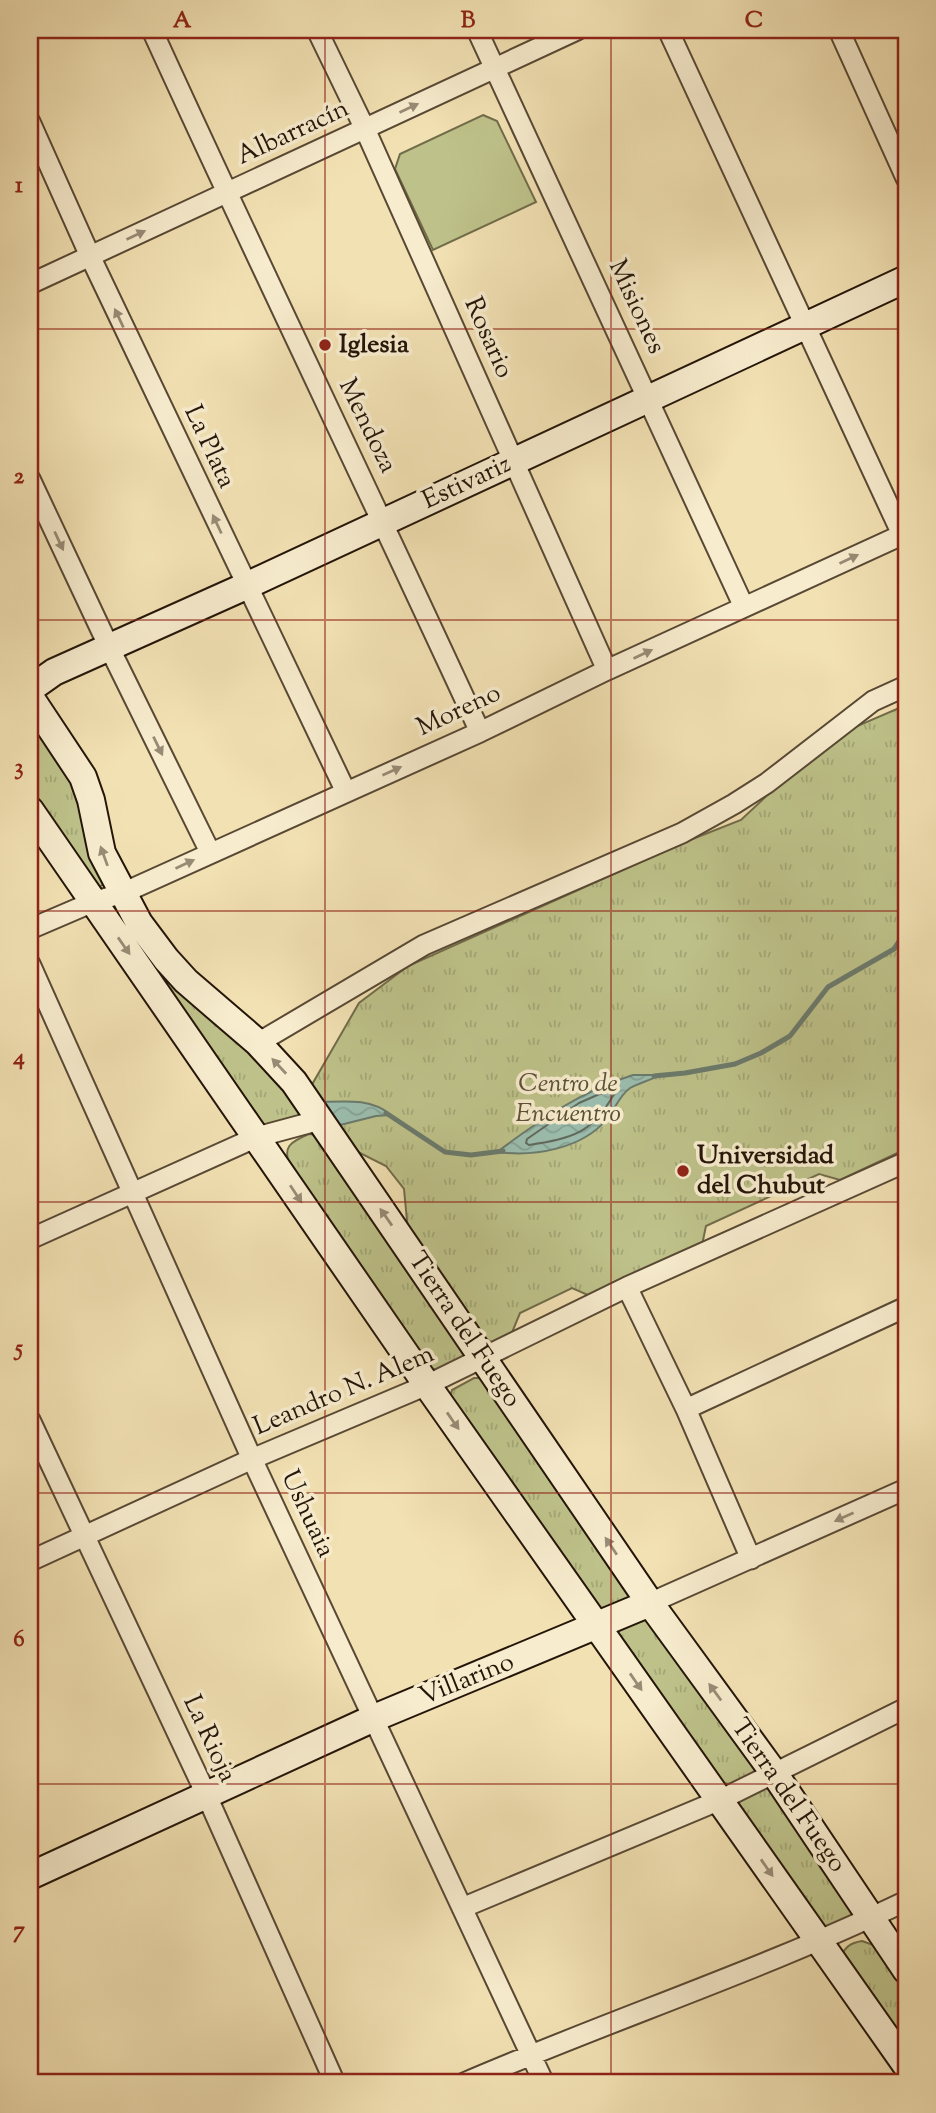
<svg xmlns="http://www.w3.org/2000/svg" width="936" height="2113" viewBox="0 0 936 2113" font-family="'Sorts Mill Goudy',serif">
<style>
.grass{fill:url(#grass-tufts);stroke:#716c4a;stroke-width:2}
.garden{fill:#bec28a;stroke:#716c4a;stroke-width:2}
.water{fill:url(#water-waves);stroke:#6b7a6c;stroke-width:2}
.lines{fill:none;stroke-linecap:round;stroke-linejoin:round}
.shore{stroke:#60695c;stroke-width:2}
.stream{stroke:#6b7a6c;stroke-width:5}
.street-casing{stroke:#584834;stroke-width:23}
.secondary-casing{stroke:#241509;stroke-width:30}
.street{stroke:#f7ecce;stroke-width:19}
.secondary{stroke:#f7ecce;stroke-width:26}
.oneway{fill:#988b75}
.grid{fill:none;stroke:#8f2418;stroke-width:2;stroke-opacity:0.55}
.poi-dot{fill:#8f2418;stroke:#f7ecce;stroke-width:2.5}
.labels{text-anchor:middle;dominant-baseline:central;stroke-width:7;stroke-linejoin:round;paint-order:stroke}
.street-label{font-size:26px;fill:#241509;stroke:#f7ecce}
.poi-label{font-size:26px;font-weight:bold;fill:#241509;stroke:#f7ecce;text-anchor:start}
.park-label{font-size:26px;font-style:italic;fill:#5a5236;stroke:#f7ecce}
.neatline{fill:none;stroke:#8f2418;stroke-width:2.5}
.grid-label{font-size:23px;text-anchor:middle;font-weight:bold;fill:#8f2418}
</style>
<defs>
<pattern id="grass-tufts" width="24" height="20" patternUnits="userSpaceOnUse" patternTransform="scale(1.75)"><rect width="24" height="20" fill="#bec28a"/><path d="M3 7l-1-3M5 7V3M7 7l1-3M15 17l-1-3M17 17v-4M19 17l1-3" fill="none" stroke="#a3a676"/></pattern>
<pattern id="water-waves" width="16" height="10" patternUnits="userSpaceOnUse" patternTransform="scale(1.75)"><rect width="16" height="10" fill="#9bbdae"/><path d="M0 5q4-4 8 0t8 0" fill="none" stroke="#85a294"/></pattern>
</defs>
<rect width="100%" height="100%" fill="#f2e1b3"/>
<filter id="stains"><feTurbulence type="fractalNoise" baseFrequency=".00286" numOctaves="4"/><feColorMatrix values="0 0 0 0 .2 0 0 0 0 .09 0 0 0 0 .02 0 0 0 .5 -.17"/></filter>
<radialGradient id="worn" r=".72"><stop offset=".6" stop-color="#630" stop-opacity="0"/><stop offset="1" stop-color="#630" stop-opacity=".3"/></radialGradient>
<path class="grass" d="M906,705V1149L840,1180L819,1174L706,1226L702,1245L590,1296L572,1288L520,1313L511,1335L493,1343L477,1333L408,1231L404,1189L386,1166L352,1149L310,1088L359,1003L408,966L690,840L741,820L775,788L848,730Z
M30,710L69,772L106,883L97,888L30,793Z
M124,918L271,1068L301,1112L295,1119L265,1128L118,921Z
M309,1134L318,1135L466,1352C459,1365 446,1368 432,1370L291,1168C281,1146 291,1142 309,1134Z
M474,1378H482L631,1588L629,1600L603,1616L450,1397L452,1390Z
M637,1620H648L755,1768L753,1774C744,1779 734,1786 723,1783L621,1643L617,1635L619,1629Z
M770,1786L860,1916L827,1929L819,1925L737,1806V1801L763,1787Z
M862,1941L879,1947L906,1988V2052L840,1958C845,1947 850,1943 862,1941Z"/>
<path class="garden" d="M483,115L497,121L536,202L433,250L395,169L400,154Z"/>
<path class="water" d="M633,1075H660C651,1080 639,1083 630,1088C619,1096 615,1109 607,1119C582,1149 534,1157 497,1152C540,1120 581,1091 633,1075Z
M324,1102C348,1101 372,1099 391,1115L376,1116L340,1125Z"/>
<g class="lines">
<path class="shore" d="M611,1089L614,1094C592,1134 572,1138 529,1145L526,1143L527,1139L579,1103Z"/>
<path class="stream" d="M654,1076L685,1073L735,1064L761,1053L790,1036L828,987L894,949L906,931
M386,1113L445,1152L471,1155L503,1151"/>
<g class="street-casing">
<path id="street" d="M152,30C259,265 372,497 480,732
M317,30L365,129L607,670
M477,30L744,607
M668,30L906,543
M839,30L906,178
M30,122L90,256L346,792
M30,284L577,30
M30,479L109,647L210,852
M30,929L93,902L123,893L480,732L607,670L906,533
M30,964L252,1459L544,2083
M258,1043L424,945L682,833L734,804L767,783L873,701L906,686
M30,1239L257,1137L320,1120
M627,1287L686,1409L751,1559
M686,1409L906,1307
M30,1420L206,1794L335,2083
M30,1561L252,1459L427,1385L627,1287L906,1162
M650,1603L906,1489
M462,1908L720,1800L906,1708
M464,2083C610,2020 762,1970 906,1901"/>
</g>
<g class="secondary-casing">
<path id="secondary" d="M30,689L54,672L246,586L906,279
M30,697L83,777L91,800L102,853L139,923L166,959L186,981L258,1043L294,1082L650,1603L774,1773L906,1970
M30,810L427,1385L906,2065
M30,1876L374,1718L650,1603"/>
</g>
<use href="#street" class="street"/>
<use href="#secondary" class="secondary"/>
</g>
<defs><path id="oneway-solid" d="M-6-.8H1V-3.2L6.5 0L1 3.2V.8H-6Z" transform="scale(1.75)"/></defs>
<g class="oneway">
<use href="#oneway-solid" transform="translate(409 108) rotate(-25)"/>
<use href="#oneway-solid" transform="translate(136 235) rotate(-25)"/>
<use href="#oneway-solid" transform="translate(119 318) rotate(-115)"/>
<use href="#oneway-solid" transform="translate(217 524) rotate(-115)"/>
<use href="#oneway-solid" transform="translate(59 541) rotate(65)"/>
<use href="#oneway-solid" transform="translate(849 559) rotate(-25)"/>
<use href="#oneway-solid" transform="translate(643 654) rotate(-25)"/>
<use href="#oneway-solid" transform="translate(158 746) rotate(64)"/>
<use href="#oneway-solid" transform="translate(392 771) rotate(-24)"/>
<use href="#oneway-solid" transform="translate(104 856) rotate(-110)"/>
<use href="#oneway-solid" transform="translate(185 864) rotate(-25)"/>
<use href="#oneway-solid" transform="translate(124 946) rotate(55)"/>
<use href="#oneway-solid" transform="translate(279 1066) rotate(-133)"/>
<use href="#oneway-solid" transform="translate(296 1194) rotate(56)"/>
<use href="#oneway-solid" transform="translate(386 1217) rotate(-125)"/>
<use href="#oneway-solid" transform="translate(453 1421) rotate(55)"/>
<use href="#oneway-solid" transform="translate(844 1517) rotate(156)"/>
<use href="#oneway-solid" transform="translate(611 1546) rotate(-124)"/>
<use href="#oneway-solid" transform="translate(636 1682) rotate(55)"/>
<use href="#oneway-solid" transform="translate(715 1692) rotate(-126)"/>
<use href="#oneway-solid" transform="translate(767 1868) rotate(55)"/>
</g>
<path class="grid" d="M325,30V2083M611,30V2083M30,329H906M30,620H906M30,911H906M30,1202H906M30,1493H906M30,1784H906"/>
<g class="poi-dot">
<circle cx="325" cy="345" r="7"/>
<circle cx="683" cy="1171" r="7"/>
</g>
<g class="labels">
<g class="street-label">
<text transform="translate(293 133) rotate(-25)">Albarracín</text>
<text transform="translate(636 307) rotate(65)">Misiones</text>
<text transform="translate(488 338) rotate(66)">Rosario</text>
<text transform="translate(367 426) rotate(64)">Mendoza</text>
<text transform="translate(209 447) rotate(65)">La Plata</text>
<text transform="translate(467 483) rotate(-25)">Estivariz</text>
<text transform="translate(459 711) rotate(-25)">Moreno</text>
<text transform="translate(464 1330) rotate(56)">Tierra del Fuego</text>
<text transform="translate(344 1391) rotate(-23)">Leandro N. Alem</text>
<text transform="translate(307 1514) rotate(65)">Ushuaia</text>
<text transform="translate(467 1680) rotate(-22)">Villarino</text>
<text transform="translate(209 1739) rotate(65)">La Rioja</text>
<text transform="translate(788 1796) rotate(55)">Tierra del Fuego</text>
</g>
<g class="poi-label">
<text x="339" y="345">Iglesia</text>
<text x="697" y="1156">Universidad<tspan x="697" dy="30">del Chubut</tspan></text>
</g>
<g class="park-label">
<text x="568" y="1084">Centro de<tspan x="568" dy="30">Encuentro</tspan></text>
</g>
</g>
<rect width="936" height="2113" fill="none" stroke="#f2e1b3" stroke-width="77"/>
<rect x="38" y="38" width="860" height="2036" class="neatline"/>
<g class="grid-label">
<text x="182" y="27">A</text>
<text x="468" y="27">B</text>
<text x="754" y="27">C</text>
<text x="19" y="192">1</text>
<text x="19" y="483">2</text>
<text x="19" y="774">3</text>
<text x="19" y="1064">4</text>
<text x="19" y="1355">5</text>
<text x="19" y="1646">6</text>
<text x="19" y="1937">7</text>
</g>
<rect width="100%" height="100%" filter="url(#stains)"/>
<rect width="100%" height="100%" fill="url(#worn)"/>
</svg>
